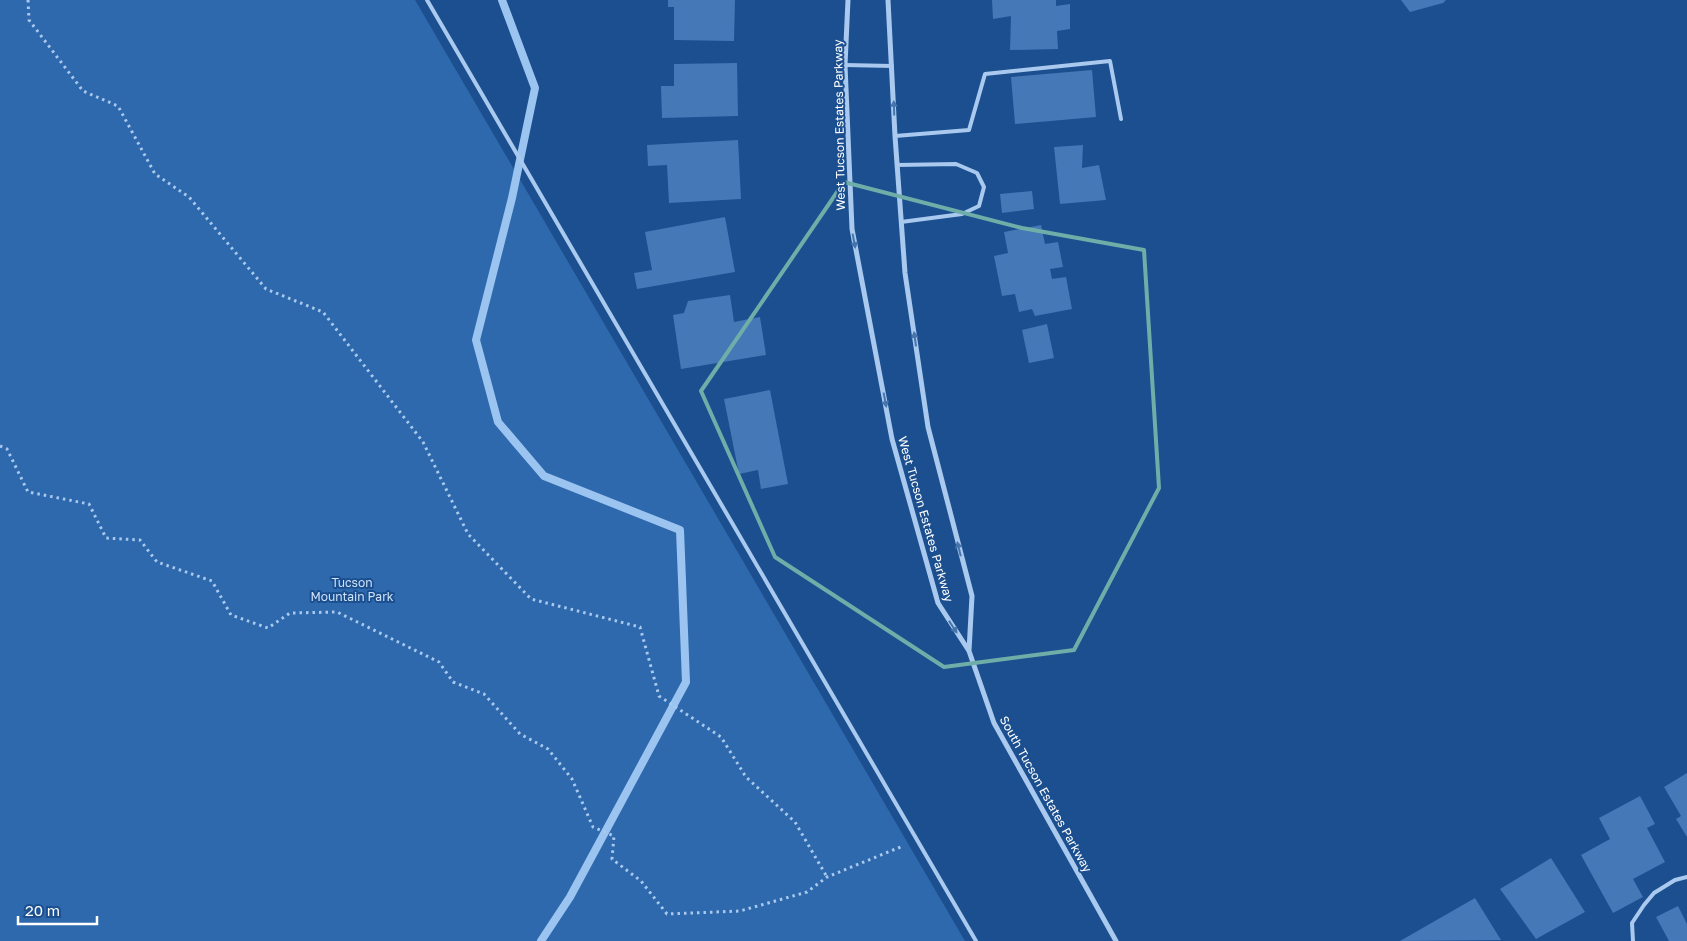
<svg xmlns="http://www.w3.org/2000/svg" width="1687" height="941" viewBox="0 0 1687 941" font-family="'Golos Text',sans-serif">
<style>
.park{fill:#2e69ad}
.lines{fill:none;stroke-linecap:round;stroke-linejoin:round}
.stream{stroke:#9cc4f0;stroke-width:8}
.building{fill:#4478b7}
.path{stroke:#a9c9ee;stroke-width:3;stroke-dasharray:2.5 4;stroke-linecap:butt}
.service{stroke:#a9c9ee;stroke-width:4}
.minor{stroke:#a9c9ee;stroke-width:5}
.oneway{fill:#4674ac}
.marked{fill:none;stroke:#6fada8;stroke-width:4;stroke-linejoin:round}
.labels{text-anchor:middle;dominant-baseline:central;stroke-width:4;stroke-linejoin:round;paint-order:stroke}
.street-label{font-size:12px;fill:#fff;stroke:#1b4f8f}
.park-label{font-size:12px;fill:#cfe3fa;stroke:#1b4f8f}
</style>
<rect width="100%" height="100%" fill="#1b4f8f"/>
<path class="park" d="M0,0H415L965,941H0Z"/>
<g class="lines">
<path class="stream" d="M502,0L535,88L512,198L476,340L498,422L544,476L680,530L686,682L570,897L541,941"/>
</g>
<path class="building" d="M668,0H735L734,41L674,40V7H668Z
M992,0H1056V6L1070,4V29L1057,31L1058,49L1010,50L1011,16L993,19Z
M1401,0H1446L1443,3L1410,12Z
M737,63L738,116L662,118L661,86H674V64Z
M1092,70L1096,117L1015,124L1011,77Z
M738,140L741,199L669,203L667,165L648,166L647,145Z
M1083,145L1082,168L1099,165L1106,200L1060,204L1054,147Z
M1032,191L1034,209L1002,213L1000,194Z
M725,217L735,272L637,289L634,273L652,270L645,232Z
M1041,225L1045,244L1058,242L1063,267L1050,269L1052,279L1066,277L1072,309L1035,316L1032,309L1019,312L1015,294L1002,296L994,256L1008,253L1004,232Z
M730,295L734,322L760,317L766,355L681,369L673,315L684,313L688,301Z
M1047,324L1054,358L1029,363L1022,330Z
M770,390L788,484L761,489L758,470L739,474L724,399Z
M1687,773V837L1676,819L1681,816L1664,787Z
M1640,796L1655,824L1647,828L1665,862L1633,879L1643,897L1613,913L1581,855L1610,839L1599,818Z
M1551,858L1585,912L1536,939L1500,889Z
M1475,898L1501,940L1400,941Z
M1678,906L1687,924V941H1669L1656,917Z"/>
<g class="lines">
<path class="path" d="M28,0L29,20L83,91L118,106L155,174L189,197L266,289L323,312L423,442L468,534L531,599L640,627L659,696L721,737L746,777L795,822L827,877
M0,446L7,449L28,492L89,504L106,538L140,540L157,562L212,581L231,615L268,628L290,613L337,612L439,662L453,682L484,694L520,734L548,749L572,779L593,827L614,836L612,859L641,881L667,914L740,911L807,892L827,877L903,846"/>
<path class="service" d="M427,0L976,941
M845,65L892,66
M895,136L969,130L985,74L1110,61L1121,119
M897,165L956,164L977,173L984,187L979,206L962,214L901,222
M1633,941L1632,923L1644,905L1654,893L1675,880L1687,877"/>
<path class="minor" d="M848,0L845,65L852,229L892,439L938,603L969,651L994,723L1116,941
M888,0L895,136L905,273L928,427L972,596L969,651"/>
</g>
<defs><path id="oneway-solid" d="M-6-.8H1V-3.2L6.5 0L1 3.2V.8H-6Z" transform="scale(1.25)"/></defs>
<g class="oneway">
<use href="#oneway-solid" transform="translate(894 108) rotate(-92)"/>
<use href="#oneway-solid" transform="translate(854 241) rotate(79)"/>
<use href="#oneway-solid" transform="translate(915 339) rotate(-98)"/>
<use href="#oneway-solid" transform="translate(885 400) rotate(79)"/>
<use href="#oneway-solid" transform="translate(959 549) rotate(-104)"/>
<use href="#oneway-solid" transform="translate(953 627) rotate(57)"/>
</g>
<path class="marked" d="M844,182L1022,228L1144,250L1159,488L1074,650L944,667L775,557L701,391Z"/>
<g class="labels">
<g class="street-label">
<text transform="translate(839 125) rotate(-91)">West Tucson Estates Parkway</text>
<text transform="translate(926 519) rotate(74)">West Tucson Estates Parkway</text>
<text transform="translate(1046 794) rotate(61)">South Tucson Estates Parkway</text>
</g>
<g class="park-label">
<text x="352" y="582">Tucson<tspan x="352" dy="14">Mountain Park</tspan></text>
</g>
</g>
<path d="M18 916v8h79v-8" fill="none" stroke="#ffffff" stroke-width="2.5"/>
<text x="25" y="916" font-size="15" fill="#ffffff" stroke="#1b4f8f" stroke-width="4" paint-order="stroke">20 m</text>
</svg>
